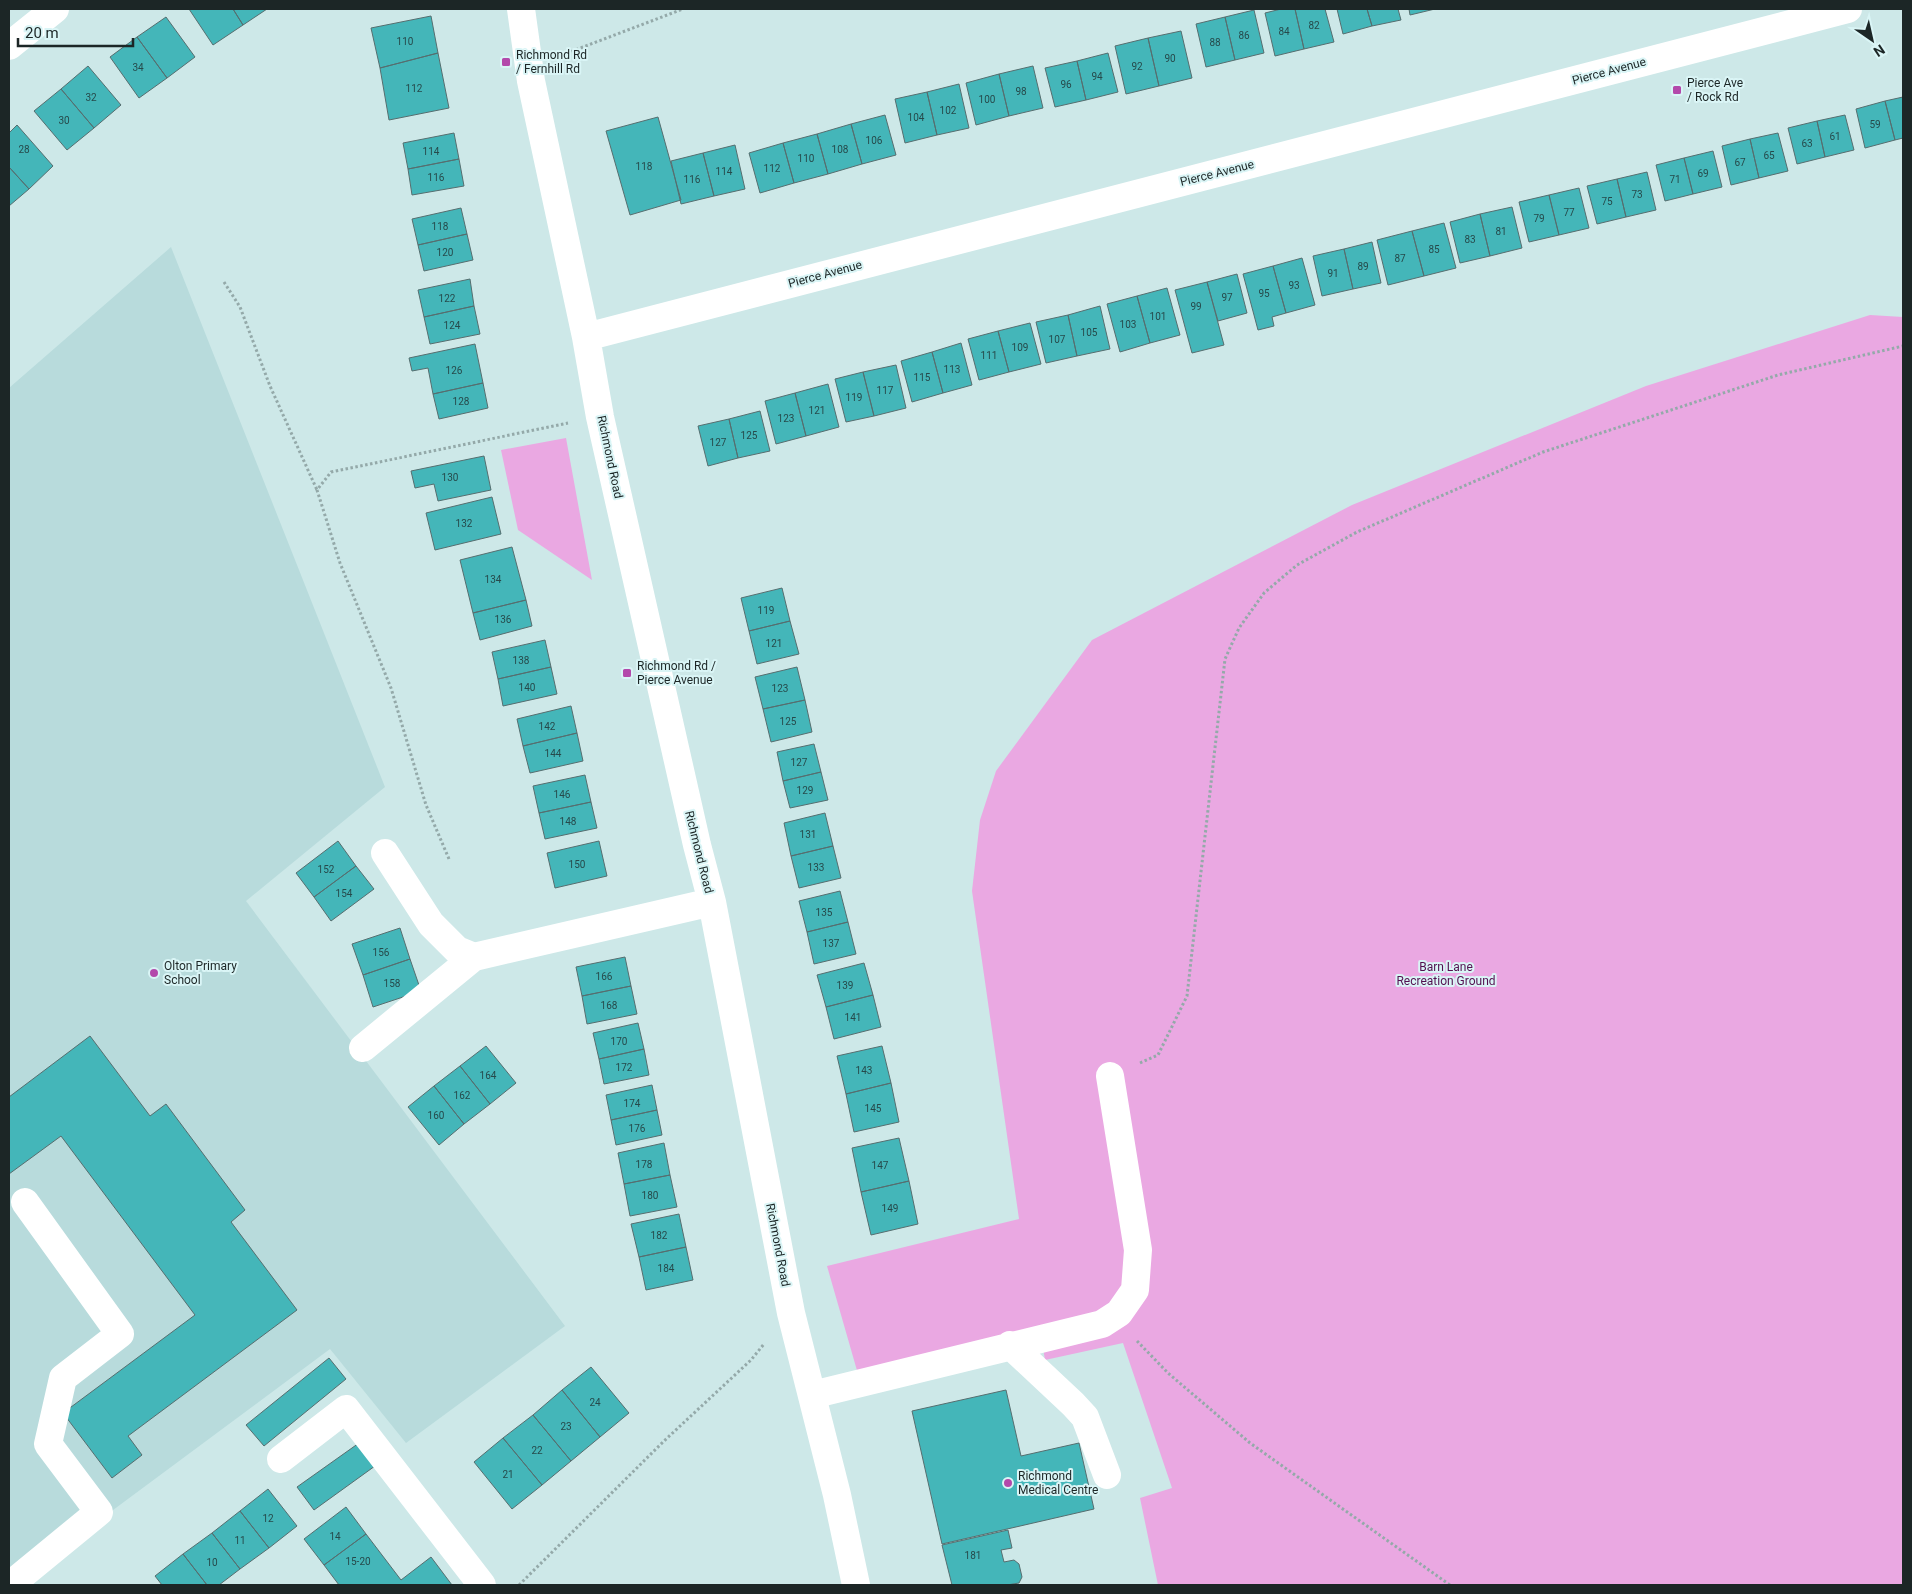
<svg xmlns="http://www.w3.org/2000/svg" width="1912" height="1594" viewBox="0 0 1912 1594" font-family="Roboto,sans-serif">
<style>
.built{fill:#b8dbdc}
.green{fill:#eaa8e2}
.building{fill:#44b6b9;stroke:#566e6f}
.lines{fill:none;stroke-linecap:round;stroke-linejoin:round}
.path{stroke:#94a9a9;stroke-width:3;stroke-dasharray:2.5 2.5;stroke-linecap:butt}
.minor{stroke:#fff;stroke-width:28}
.poi-dot{fill:#b349ab;stroke:#daf5f6;stroke-width:2}
.labels{text-anchor:middle;dominant-baseline:central;stroke-width:4;stroke-linejoin:round;paint-order:stroke}
.number-label{font-size:10px;fill:#264a4b}
.poi-label{font-size:12px;fill:#1c2626;stroke:#daf5f6;text-anchor:start}
.street-label{font-size:12px;fill:#1c2626;stroke:#daf5f6}
.park-label{font-size:12px;fill:#530f4f;stroke:#daf5f6}
</style>
<rect width="100%" height="100%" fill="#cde8e8"/>
<path class="built" d="M171,247L385,787L246,901L565,1326L406,1443L330,1349L12,1585H9V388Z"/>
<path class="green" d="M1870,315L1903,317V1585H1158L1140,1498L1172,1488L1123,1343L1045,1360L1040,1330L858,1374L827,1266L1019,1219L972,891L980,820L996,771L1092,640L1352,505L1646,386Z
M566,438L592,580L518,530L501,450Z"/>
<path class="building" d="M189,9H233L243,25L213,45Z
M233,9H267L243,25Z
M1281,9H1295L1304,49L1275,56L1265,13Z
M1295,9H1325L1334,42L1304,49Z
M1337,9H1367L1372,26L1343,34Z
M1367,9H1398L1401,20L1372,26Z
M1409,9H1435L1410,15Z
M1254,10L1264,53L1235,60L1225,17Z
M431,16L438,53L380,68L371,28Z
M166,17L195,57L167,78L137,37Z
M1225,17L1235,60L1206,67L1196,24Z
M1181,31L1192,78L1159,86L1148,38Z
M137,37L167,78L139,98L110,57Z
M1148,38L1159,86L1126,94L1115,46Z
M438,53L449,108L389,120L380,68Z
M1108,53L1118,92L1086,100L1077,61Z
M1077,61L1086,100L1055,107L1045,68Z
M88,66L121,105L94,128L61,89Z
M1033,66L1043,108L1009,116L999,74Z
M999,74L1009,116L976,125L966,83Z
M959,84L969,128L937,135L927,92Z
M61,89L94,128L67,150L34,111Z
M927,92L937,135L905,143L895,99Z
M1903,97V138L1895,140L1885,101Z
M1885,101L1895,140L1865,148L1856,109Z
M885,115L896,155L862,164L851,124Z
M1845,115L1854,150L1825,157L1817,121Z
M658,117L681,200L630,215L606,131Z
M1817,121L1825,157L1797,164L1788,128Z
M851,124L862,164L828,174L817,134Z
M17,125L53,166L29,189L9,167V133Z
M454,133L459,159L408,169L403,143Z
M1778,133L1788,171L1759,178L1750,139Z
M817,134L828,174L794,183L783,143Z
M1750,139L1759,178L1731,185L1722,146Z
M783,143L794,183L760,193L749,153Z
M735,145L745,189L714,196L703,153Z
M1713,151L1722,187L1693,194L1684,158Z
M703,153L714,196L681,204L671,161Z
M1684,158L1693,194L1665,201L1656,165Z
M459,159L464,186L412,195L408,169Z
M9,167L29,189L9,206Z
M1647,172L1656,210L1626,217L1617,179Z
M1617,179L1626,217L1597,224L1587,186Z
M1579,188L1589,228L1559,235L1549,195Z
M1549,195L1559,235L1529,242L1519,202Z
M1512,207L1522,248L1490,256L1480,214Z
M461,208L467,234L418,245L412,219Z
M1480,214L1490,256L1460,263L1450,222Z
M1444,223L1456,268L1424,276L1412,231Z
M1412,231L1424,276L1388,285L1377,240Z
M467,234L473,260L424,271L418,245Z
M1372,242L1381,283L1353,289L1344,249Z
M1344,249L1353,289L1322,296L1313,256Z
M1302,258L1315,305L1286,313L1273,266Z
M1273,266L1286,313L1272,317L1274,326L1258,330L1243,274Z
M1237,274L1247,313L1218,321L1207,282Z
M470,279L474,306L424,317L418,290Z
M1207,282L1224,345L1192,353L1175,290Z
M1167,288L1180,335L1150,343L1137,296Z
M1137,296L1150,343L1120,352L1107,304Z
M474,306L480,334L430,344L424,317Z
M1100,306L1110,349L1077,356L1068,315Z
M1068,315L1077,356L1046,363L1036,322Z
M1030,323L1041,364L1009,372L998,331Z
M998,331L1009,372L979,380L968,339Z
M961,343L972,385L943,393L932,352Z
M475,344L483,383L433,394L428,368L412,371L409,358Z
M932,352L943,393L912,402L901,361Z
M896,365L906,408L874,416L863,372Z
M863,372L874,416L846,422L835,379Z
M483,383L488,408L439,419L433,394Z
M828,384L839,427L806,436L795,393Z
M795,393L806,436L776,444L765,401Z
M760,411L770,451L738,458L729,419Z
M729,419L738,458L708,466L698,426Z
M484,456L491,490L438,501L434,484L415,488L411,471Z
M492,497L501,534L435,550L426,513Z
M512,547L526,600L473,613L460,560Z
M782,588L790,621L749,631L741,598Z
M526,600L532,626L480,640L473,613Z
M790,621L799,654L757,664L749,631Z
M545,640L551,667L498,679L492,652Z
M551,667L557,694L503,706L498,679Z
M797,667L805,700L763,709L755,677Z
M805,700L812,732L771,742L763,709Z
M571,706L577,733L523,746L517,719Z
M577,733L583,761L530,773L523,746Z
M814,744L821,772L783,781L777,752Z
M821,772L828,800L790,808L783,781Z
M585,775L591,802L539,813L533,786Z
M591,802L597,828L545,839L539,813Z
M825,813L833,846L791,856L784,823Z
M338,841L356,866L314,897L296,873Z
M599,841L607,876L555,888L547,853Z
M833,846L841,878L799,888L791,856Z
M356,866L374,889L331,921L314,897Z
M840,891L848,922L807,932L799,901Z
M848,922L856,954L814,964L807,932Z
M400,928L410,959L363,975L352,944Z
M625,957L631,986L582,996L576,967Z
M410,959L421,991L373,1007L363,975Z
M864,963L873,995L826,1007L817,975Z
M631,986L637,1014L587,1024L582,996Z
M873,995L881,1027L834,1039L826,1007Z
M638,1023L644,1049L599,1059L593,1033Z
M90,1036L150,1116L166,1104L245,1210L231,1222L297,1310L128,1436L142,1455L112,1478L63,1413L195,1315L61,1136L9,1174V1097Z
M486,1046L516,1083L490,1104L460,1066Z
M882,1046L891,1083L846,1094L837,1056Z
M644,1049L649,1075L604,1084L599,1059Z
M460,1066L490,1104L464,1124L434,1086Z
M891,1083L899,1122L854,1132L846,1094Z
M652,1085L657,1110L611,1120L606,1095Z
M434,1086L464,1124L439,1145L408,1107Z
M657,1110L662,1135L616,1145L611,1120Z
M899,1138L909,1181L861,1192L852,1148Z
M664,1143L670,1175L624,1184L618,1153Z
M670,1175L677,1207L630,1216L624,1184Z
M909,1181L918,1224L871,1235L861,1192Z
M679,1214L686,1247L639,1257L631,1224Z
M686,1247L693,1280L646,1290L639,1257Z
M329,1358L346,1379L264,1446L246,1425Z
M591,1367L629,1413L600,1437L562,1390Z
M562,1390L600,1437L571,1461L533,1415Z
M1006,1390L1021,1456L1079,1443L1094,1509L942,1544L912,1411Z
M533,1415L571,1461L542,1485L503,1438Z
M503,1438L542,1485L512,1509L474,1462Z
M359,1443L375,1466L314,1510L297,1487Z
M268,1489L297,1526L269,1548L240,1511Z
M346,1507L366,1534L324,1565L304,1539Z
M240,1511L269,1548L240,1569L212,1533Z
M1008,1530L1012,1548L1001,1550L1004,1562L1014,1560L1019,1564L1022,1577L1019,1583L1007,1585H952L942,1545Z
M212,1533L240,1569L219,1585H207L183,1554Z
M366,1534L401,1580L431,1557L452,1585H339L324,1565Z
M183,1554L207,1585H162L155,1576Z"/>
<g class="lines">
<path class="path" d="M562,55L683,9
M224,282L240,307L270,386L317,490
M449,859L426,805L391,688L340,563L317,490L331,472L568,423
M1140,1063L1158,1055L1187,996L1225,659L1239,628L1264,593L1297,565L1357,532L1543,452L1778,375L1903,346
M1137,1341L1168,1373L1250,1443L1450,1585
M519,1585L664,1441L751,1360L764,1344"/>
<path class="minor" d="M521,9L531,81L586,337L600,417L697,845L712,902L791,1313L837,1495L856,1585
M9,46L55,9
M586,337L1848,9
M385,853L431,924L457,950L474,957
M363,1048L474,957L712,902
M1010,1345L1073,1404L1085,1417L1107,1475
M812,1395L1102,1324L1119,1313L1135,1290L1138,1250L1110,1076
M281,1459L346,1409L482,1585
M10,1585L99,1512L48,1444L63,1378L120,1334L25,1202"/>
</g>
<g class="poi-dot">
<rect x="501" y="57" width="10" height="10" rx="2.5"/>
<rect x="1672" y="85" width="10" height="10" rx="2.5"/>
<rect x="622" y="668" width="10" height="10" rx="2.5"/>
<circle cx="154" cy="973" r="5"/>
<circle cx="1008" cy="1483" r="5"/>
</g>
<g class="labels">
<g class="number-label">
<text x="1314" y="25">82</text>
<text x="1284" y="31">84</text>
<text x="1244" y="35">86</text>
<text x="405" y="41">110</text>
<text x="1215" y="42">88</text>
<text x="1170" y="58">90</text>
<text x="1137" y="66">92</text>
<text x="138" y="67">34</text>
<text x="1097" y="76">94</text>
<text x="1066" y="84">96</text>
<text x="414" y="88">112</text>
<text x="1021" y="91">98</text>
<text x="91" y="97">32</text>
<text x="987" y="99">100</text>
<text x="948" y="110">102</text>
<text x="916" y="117">104</text>
<text x="64" y="120">30</text>
<text x="1875" y="124">59</text>
<text x="1835" y="136">61</text>
<text x="874" y="140">106</text>
<text x="1807" y="143">63</text>
<text x="24" y="149">28</text>
<text x="840" y="149">108</text>
<text x="431" y="151">114</text>
<text x="1769" y="155">65</text>
<text x="806" y="158">110</text>
<text x="1740" y="162">67</text>
<text x="644" y="166">118</text>
<text x="772" y="168">112</text>
<text x="724" y="171">114</text>
<text x="1703" y="173">69</text>
<text x="436" y="177">116</text>
<text x="692" y="179">116</text>
<text x="1675" y="179">71</text>
<text x="1637" y="194">73</text>
<text x="1607" y="201">75</text>
<text x="1569" y="212">77</text>
<text x="1539" y="218">79</text>
<text x="440" y="226">118</text>
<text x="1501" y="231">81</text>
<text x="1470" y="239">83</text>
<text x="1434" y="249">85</text>
<text x="445" y="252">120</text>
<text x="1400" y="258">87</text>
<text x="1363" y="266">89</text>
<text x="1333" y="273">91</text>
<text x="1294" y="285">93</text>
<text x="1264" y="293">95</text>
<text x="1227" y="297">97</text>
<text x="447" y="298">122</text>
<text x="1196" y="306">99</text>
<text x="1158" y="316">101</text>
<text x="1128" y="324">103</text>
<text x="452" y="325">124</text>
<text x="1089" y="332">105</text>
<text x="1057" y="339">107</text>
<text x="1020" y="347">109</text>
<text x="989" y="355">111</text>
<text x="952" y="369">113</text>
<text x="454" y="370">126</text>
<text x="922" y="377">115</text>
<text x="885" y="390">117</text>
<text x="854" y="397">119</text>
<text x="461" y="401">128</text>
<text x="817" y="410">121</text>
<text x="786" y="418">123</text>
<text x="749" y="435">125</text>
<text x="718" y="442">127</text>
<text x="450" y="477">130</text>
<text x="464" y="523">132</text>
<text x="493" y="579">134</text>
<text x="766" y="610">119</text>
<text x="503" y="619">136</text>
<text x="774" y="643">121</text>
<text x="521" y="660">138</text>
<text x="527" y="687">140</text>
<text x="780" y="688">123</text>
<text x="788" y="721">125</text>
<text x="547" y="726">142</text>
<text x="553" y="753">144</text>
<text x="799" y="762">127</text>
<text x="805" y="790">129</text>
<text x="562" y="794">146</text>
<text x="568" y="821">148</text>
<text x="808" y="834">131</text>
<text x="577" y="864">150</text>
<text x="816" y="867">133</text>
<text x="326" y="869">152</text>
<text x="344" y="893">154</text>
<text x="824" y="912">135</text>
<text x="831" y="943">137</text>
<text x="381" y="952">156</text>
<text x="604" y="976">166</text>
<text x="392" y="983">158</text>
<text x="845" y="985">139</text>
<text x="609" y="1005">168</text>
<text x="853" y="1017">141</text>
<text x="619" y="1041">170</text>
<text x="624" y="1067">172</text>
<text x="864" y="1070">143</text>
<text x="488" y="1075">164</text>
<text x="462" y="1095">162</text>
<text x="632" y="1103">174</text>
<text x="873" y="1108">145</text>
<text x="436" y="1115">160</text>
<text x="637" y="1128">176</text>
<text x="644" y="1164">178</text>
<text x="880" y="1165">147</text>
<text x="650" y="1195">180</text>
<text x="890" y="1208">149</text>
<text x="659" y="1235">182</text>
<text x="666" y="1268">184</text>
<text x="595" y="1402">24</text>
<text x="566" y="1426">23</text>
<text x="537" y="1450">22</text>
<text x="508" y="1474">21</text>
<text x="268" y="1518">12</text>
<text x="335" y="1536">14</text>
<text x="240" y="1540">11</text>
<text x="973" y="1555">181</text>
<text x="358" y="1561">15-20</text>
<text x="212" y="1562">10</text>
</g>
<g class="poi-label">
<text x="516" y="55">Richmond Rd<tspan x="516" dy="14">/ Fernhill Rd</tspan></text>
<text x="1687" y="83">Pierce Ave<tspan x="1687" dy="14">/ Rock Rd</tspan></text>
<text x="637" y="666">Richmond Rd /<tspan x="637" dy="14">Pierce Avenue</tspan></text>
<text x="164" y="966">Olton Primary<tspan x="164" dy="14">School</tspan></text>
<text x="1018" y="1476">Richmond<tspan x="1018" dy="14">Medical Centre</tspan></text>
</g>
<g class="street-label">
<text transform="translate(1609 71) rotate(-15)">Pierce Avenue</text>
<text transform="translate(1217 173) rotate(-14)">Pierce Avenue</text>
<text transform="translate(825 274) rotate(-15)">Pierce Avenue</text>
<text transform="translate(610 457) rotate(78)">Richmond Road</text>
<text transform="translate(699 852) rotate(76)">Richmond Road</text>
<text transform="translate(778 1245) rotate(79)">Richmond Road</text>
</g>
<g class="park-label">
<text x="1446" y="967">Barn Lane<tspan x="1446" dy="14">Recreation Ground</tspan></text>
</g>
</g>
<rect width="1912" height="1594" fill="none" stroke="#1c2626" stroke-width="20"/>
<g transform="translate(1872 40) rotate(146)" stroke="#daf5f6" stroke-width="4" paint-order="stroke">
<path d="M0-4L9 19L0 12L-9 19Z" fill="#1c2626"/>
<text y="-8" font-size="14" font-weight="bold" text-anchor="middle" fill="#1c2626">N</text>
</g>
<path d="M18 38v8h115v-8" fill="none" stroke="#1c2626" stroke-width="2.5"/>
<text x="25" y="38" font-size="15" fill="#1c2626" stroke="#daf5f6" stroke-width="4" paint-order="stroke">20 m</text>
</svg>
